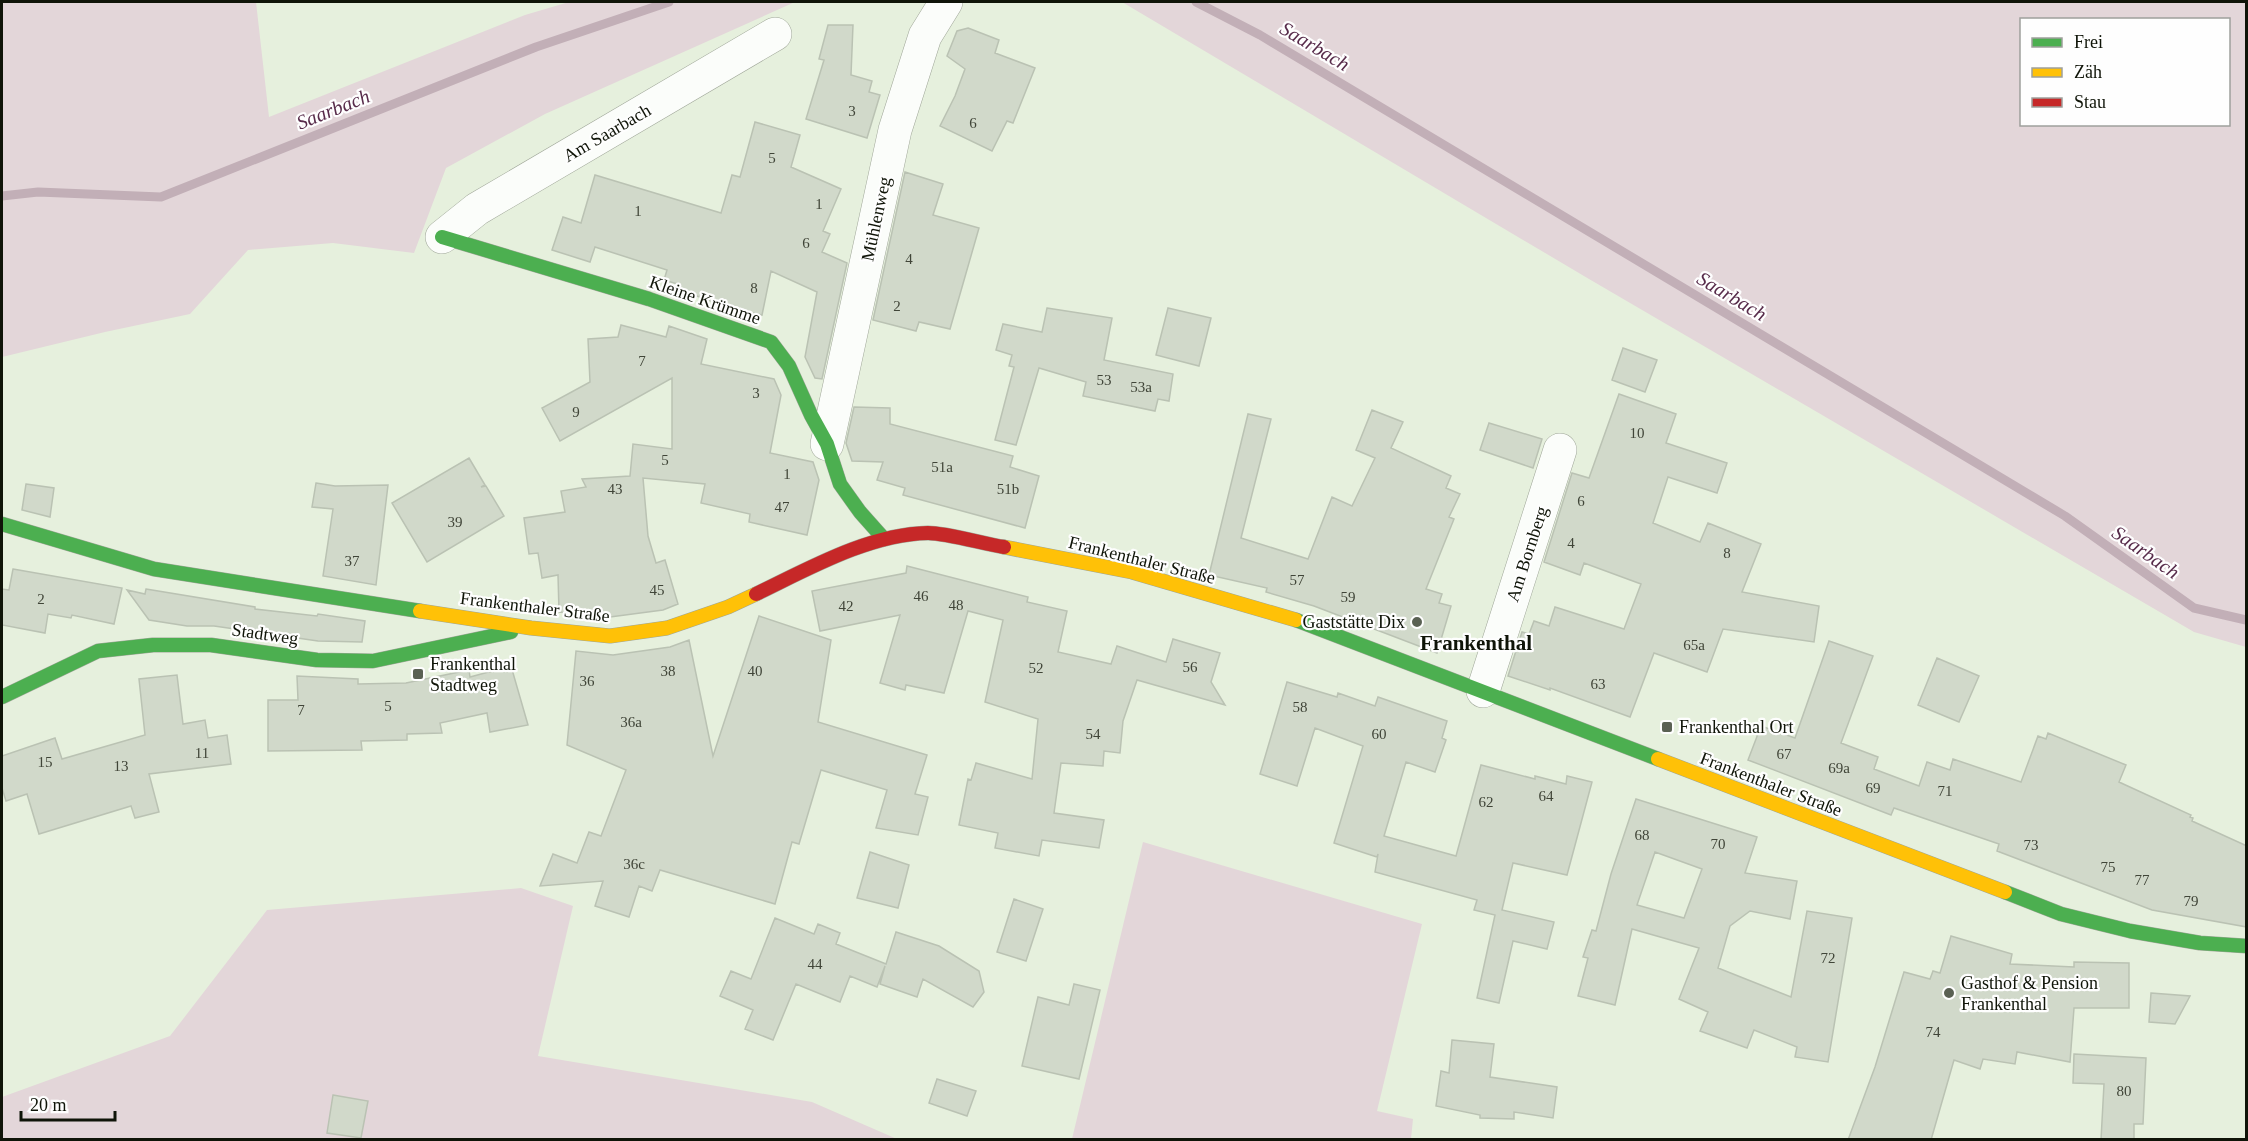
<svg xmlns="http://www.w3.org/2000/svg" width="2248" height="1141" viewBox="0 0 2248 1141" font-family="Georgia,serif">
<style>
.green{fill:#e3d6d9;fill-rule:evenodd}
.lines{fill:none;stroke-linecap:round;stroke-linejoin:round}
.stream{stroke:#c2afb7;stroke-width:9}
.building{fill:#d1d9ca;stroke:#bac2b3;stroke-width:1.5;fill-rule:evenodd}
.street-casing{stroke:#9fa698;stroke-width:34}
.fast-casing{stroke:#9fa698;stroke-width:15}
.slow-casing{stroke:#9fa698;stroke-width:15}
.jam-casing{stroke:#9fa698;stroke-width:15}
.street{stroke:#fbfdfa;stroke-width:33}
.fast{stroke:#4caf50;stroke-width:14}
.slow{stroke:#ffc107;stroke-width:14}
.jam{stroke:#c62828;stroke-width:14}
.poi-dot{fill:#5a6153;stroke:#fefefe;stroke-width:2}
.labels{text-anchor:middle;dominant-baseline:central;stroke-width:4.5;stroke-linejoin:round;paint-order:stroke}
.number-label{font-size:15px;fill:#404538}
.street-label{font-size:18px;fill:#0f1408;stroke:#fefefe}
.poi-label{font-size:18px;fill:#0f1408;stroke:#fefefe;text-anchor:start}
.water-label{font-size:20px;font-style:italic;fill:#582c4b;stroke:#fefefe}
.quarter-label{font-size:21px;font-weight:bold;fill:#0f1408;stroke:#fefefe}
</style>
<rect width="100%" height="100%" fill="#e6f0dd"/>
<path class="green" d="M2,2H256L269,117L525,15L569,2H795L545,114L446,168L414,253L333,243L248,250L190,314L105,332L2,357Z
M1122,2H2246V647L2194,632L1589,279ZM2022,20H2228V124H2022Z
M1143,842L1422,924L1377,1111L1413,1119L1411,1139H1072Z
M521,888L573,906L538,1056L812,1102L897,1139L2,1140V1097L170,1036L267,910Z"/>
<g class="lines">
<path class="stream" d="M1196,2L1260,35L2065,516L2194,608L2246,620
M2,196L38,192L161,197L536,47L669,2"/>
</g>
<path class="building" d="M828,25H853L851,75L872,81L869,92L880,95L867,138L806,119L824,60L819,59Z
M968,28L999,40L995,53L1035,68L1013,123L1007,121L992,151L940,126L955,96L965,69L947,56L957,31Z
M755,122L800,135L791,167L841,189L823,231L830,234L822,252L847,263L822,379L815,378L805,357L817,292L771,271L762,315L733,309L680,290L681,285L664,280L667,270L595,247L590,262L552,250L563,217L581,223L595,175L721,213L732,175L740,177Z
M905,172L943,184L933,215L979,228L950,329L919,322L916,331L873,320Z
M1047,308L1112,318L1104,360L1173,374L1169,401L1158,399L1155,411L1083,396L1086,382L1039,368L1016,445L995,440L1014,367L1009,366L1012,355L996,350L1003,324L1042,332Z
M1168,308L1211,318L1199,366L1156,355Z
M621,325L666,337L669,326L707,339L701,364L774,379L781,395L770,453L813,462L819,480L807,535L749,522L750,514L701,503L705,484L643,478L648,536L656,563L665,560L678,604L663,610L610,617L559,612L558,575L542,578L538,553L529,554L524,518L565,512L561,491L586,487L582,479L630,476L633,444L672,449V378L560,441L542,408L590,382L588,339L618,337Z
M1623,348L1657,360L1645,392L1612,380Z
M1619,394L1676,414L1666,443L1727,463L1717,493L1668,477L1653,523L1700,542L1708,523L1761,544L1742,592L1819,606L1814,642L1723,629L1707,672L1654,653L1630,717L1550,688V690L1508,676L1522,632L1529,634L1534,621L1549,626L1555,607L1624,629L1641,584L1584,563L1580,575L1544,562L1572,473L1589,478Z
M854,407L890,408V424L1013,456L1010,467L1039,476L1025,528L903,495L905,488L877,480L883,462L852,461L846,443Z
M1372,410L1403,422L1391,448L1451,476L1446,488L1460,494L1449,517L1454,519L1426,589L1442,594L1439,603L1451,606L1437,653L1314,606L1266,592L1267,588L1209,575L1248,414L1271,419L1241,538L1308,559L1332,497L1352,506L1375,458L1356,450Z
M1489,423L1542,439L1533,468L1480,450Z
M469,458L485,485L481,487L486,486L504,516L427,562L392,503Z
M316,483L335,486L388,485L376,585L323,576L333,509L312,507Z
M26,484L54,488L50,517L22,510Z
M907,566L1028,597L1027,602L1067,611L1058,652L1111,664L1117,646L1166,662L1173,639L1220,653L1211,682L1225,705L1137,680L1123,721L1120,753L1104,751L1103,766L1061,763L1054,813L1104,820L1099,848L1042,840L1039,856L995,848L998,833L959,825L968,779L971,780L976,763L1032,779L1038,719L985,702L1003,620L968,611L944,693L906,685L905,690L880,683L900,615L820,631L812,591L906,573Z
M13,569L122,588L114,624L72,615L71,618L48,614L45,633L2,625V589L9,590Z
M146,589L255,607V609L317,616L318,614L365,621L362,642L318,641L214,626H187L149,620L127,590L145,594Z
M759,616L831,640L818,722L927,755L915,794L928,797L918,835L876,828L887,790L821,770L799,844L792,842L775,904L660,870L652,891L639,886L629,917L595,906L603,881L540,886L553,854L577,863L589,832L601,836L626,770L567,745L576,651L613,655L670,647L689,640L713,756Z
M1829,641L1873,656L1841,743L1878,757L1874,769L1919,786L1927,762L1950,770L1953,759L2021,782L2038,736L2046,739L2048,733L2126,765L2119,782L2191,815L2190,817L2193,818L2192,821L2247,846V927L2152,910L1997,851L1999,844L1894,808L1891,815L1748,760L1761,726L1795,738Z
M1937,658L1979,676L1959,722L1918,705Z
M511,666L528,725L490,732L487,713L440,723L442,733L407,734V740L361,741L362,750L268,751V700H298L297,676L358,679V684L406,683L469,670L470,677Z
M177,675L183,724L205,720L208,738L227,735L231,764L149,774L159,812L135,818L131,806L39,834L27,794L6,801L2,788V756L55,738L62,759L145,735L139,679Z
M1287,682L1337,697L1338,693L1375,706L1378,697L1447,721L1442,738L1446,740L1435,772L1406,762L1384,836L1456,856L1481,765L1535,779V776L1566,784L1567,776L1592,782L1567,875L1513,863L1502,910L1554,922L1547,949L1513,941L1499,1003L1477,998L1495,915L1474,910L1477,900L1375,872L1378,854L1377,857L1334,843L1363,746L1315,728L1297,786L1260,774Z
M1636,799L1757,837L1745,873L1797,881L1790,919L1750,911L1730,926L1718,968L1791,997L1807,911L1852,918L1828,1062L1795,1057L1797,1047L1754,1030L1747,1048L1700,1031L1708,1012L1679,999L1699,948L1632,929L1615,1005L1578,996L1588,958L1583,957L1592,930L1596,931L1611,874ZM1655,852L1702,869L1684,918L1637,905Z
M870,852L909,865L898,908L857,898Z
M1014,899L1043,909L1026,961L997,952Z
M775,918L814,934L818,924L840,933L836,944L886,964L896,932L939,946L979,971L984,992L973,1007L923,979L917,997L880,984L885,966L877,987L850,976L840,1002L796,984L773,1040L745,1029L753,1010L720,996L731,971L751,979Z
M1951,936L2012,954L2010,964L2074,967V962L2129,963V1008H2074L2070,1062L2017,1052L2015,1064L1983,1059L1980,1069L1954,1060L1931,1140H1848L1875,1067L1904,972L1930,979L1933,971L1940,973Z
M1074,984L1100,990L1079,1079L1022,1066L1038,997L1069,1005Z
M2151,993L2190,996L2175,1024L2149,1022Z
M1452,1040L1494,1044L1490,1077L1557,1087L1553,1118L1514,1112V1119L1480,1118V1115L1436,1106L1441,1071L1449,1073Z
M2074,1054L2146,1058L2143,1124H2134V1140H2101L2104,1084L2073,1083Z
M937,1079L976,1091L967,1116L929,1103Z
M333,1095L368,1101L361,1138L327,1133Z"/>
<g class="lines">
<g class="street-casing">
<path id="street" d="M442,237L477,209L775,34
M827,444L895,130L925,36L946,2
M1483,691L1560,450"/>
</g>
<g class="fast-casing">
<path id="fast" d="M442,237L649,299L771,342L789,366L811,415L827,444L840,484L860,512L884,539
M2,524L154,569L420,611
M1296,620L1658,759
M2,697L98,651L153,645H211L317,660L373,661L511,632
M2005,892L2061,914L2130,931L2200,943L2246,946"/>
</g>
<g class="slow-casing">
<path id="slow" d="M1004,547L1132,572L1296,620
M420,611L531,628L610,636L667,628L728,607L756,594
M1658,759L2005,892"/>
</g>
<g class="jam-casing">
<path id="jam" d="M756,594C808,569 869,534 928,533C947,533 984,544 1004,547"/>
</g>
<use href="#street" class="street"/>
<use href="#fast" class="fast"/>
<use href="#slow" class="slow"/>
<use href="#jam" class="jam"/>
</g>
<g class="poi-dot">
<circle cx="1417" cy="622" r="6"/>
<rect x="412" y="668" width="12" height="12" rx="3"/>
<rect x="1661" y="721" width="12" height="12" rx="3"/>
<circle cx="1949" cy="993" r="6"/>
</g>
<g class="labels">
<g class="number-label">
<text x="852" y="111">3</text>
<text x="973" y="123">6</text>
<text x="772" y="158">5</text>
<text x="819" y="204">1</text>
<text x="638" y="211">1</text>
<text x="806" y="243">6</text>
<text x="909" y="259">4</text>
<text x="754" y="288">8</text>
<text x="897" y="306">2</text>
<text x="642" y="361">7</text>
<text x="1104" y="380">53</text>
<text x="1141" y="387">53a</text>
<text x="756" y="393">3</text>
<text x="576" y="412">9</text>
<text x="1637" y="433">10</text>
<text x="665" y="460">5</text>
<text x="942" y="467">51a</text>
<text x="787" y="474">1</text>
<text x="615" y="489">43</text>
<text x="1008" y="489">51b</text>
<text x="1581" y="501">6</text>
<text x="782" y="507">47</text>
<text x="455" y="522">39</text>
<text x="1571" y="543">4</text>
<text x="1727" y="553">8</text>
<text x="352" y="561">37</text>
<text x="1297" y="580">57</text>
<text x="657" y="590">45</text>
<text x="921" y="596">46</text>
<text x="1348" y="597">59</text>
<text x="41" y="599">2</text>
<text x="956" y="605">48</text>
<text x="846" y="606">42</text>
<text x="1694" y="645">65a</text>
<text x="1190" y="667">56</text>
<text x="1036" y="668">52</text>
<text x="668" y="671">38</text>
<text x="755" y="671">40</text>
<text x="587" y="681">36</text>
<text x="1598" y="684">63</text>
<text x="388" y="706">5</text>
<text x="1300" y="707">58</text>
<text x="301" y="710">7</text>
<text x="631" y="722">36a</text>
<text x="1093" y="734">54</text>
<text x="1379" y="734">60</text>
<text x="202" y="753">11</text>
<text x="1784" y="754">67</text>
<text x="45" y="762">15</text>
<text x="121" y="766">13</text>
<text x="1839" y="768">69a</text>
<text x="1873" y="788">69</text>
<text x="1945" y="791">71</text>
<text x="1546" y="796">64</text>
<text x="1486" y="802">62</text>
<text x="1642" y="835">68</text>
<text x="1718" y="844">70</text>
<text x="2031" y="845">73</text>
<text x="634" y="864">36c</text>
<text x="2108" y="867">75</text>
<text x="2142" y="880">77</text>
<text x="2191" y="901">79</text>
<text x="1828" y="958">72</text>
<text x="815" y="964">44</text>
<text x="1933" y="1032">74</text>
<text x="2124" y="1091">80</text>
</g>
<g class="street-label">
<text transform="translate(607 133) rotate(-30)">Am Saarbach</text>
<text transform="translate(876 219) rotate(-78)">Mühlenweg</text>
<text transform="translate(705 300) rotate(19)">Kleine Krümme</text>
<text transform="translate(1527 554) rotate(-72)">Am Bornberg</text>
<text transform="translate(1142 560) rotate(14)">Frankenthaler Straße</text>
<text transform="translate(535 607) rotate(7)">Frankenthaler Straße</text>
<text transform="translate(265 634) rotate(8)">Stadtweg</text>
<text transform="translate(1771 784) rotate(21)">Frankenthaler Straße</text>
</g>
<g class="poi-label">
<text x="1405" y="622" text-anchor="end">Gaststätte Dix</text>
<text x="430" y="664">Frankenthal<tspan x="430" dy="21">Stadtweg</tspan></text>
<text x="1679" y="727">Frankenthal Ort</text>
<text x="1961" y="983">Gasthof &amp; Pension<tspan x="1961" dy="21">Frankenthal</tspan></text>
</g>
<g class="water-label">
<text transform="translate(1315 46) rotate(31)">Saarbach</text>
<text transform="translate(333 109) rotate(-22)">Saarbach</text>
<text transform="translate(1732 296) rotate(31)">Saarbach</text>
<text transform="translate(2146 552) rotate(35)">Saarbach</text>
</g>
<g class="quarter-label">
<text x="1476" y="643">Frankenthal</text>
</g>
</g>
<rect width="2248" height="1141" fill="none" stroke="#0f1408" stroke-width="6"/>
<rect x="2020" y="18" width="210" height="108" fill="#fefefe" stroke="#9ea09c" stroke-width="1.5"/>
<rect x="2032" y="38" width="30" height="9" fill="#4caf50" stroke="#9ea09c" stroke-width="1.5"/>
<text x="2074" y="48" font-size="18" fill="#0f1408">Frei</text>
<rect x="2032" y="68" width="30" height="9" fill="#ffc107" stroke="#9ea09c" stroke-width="1.5"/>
<text x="2074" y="78" font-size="18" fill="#0f1408">Zäh</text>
<rect x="2032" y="98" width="30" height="9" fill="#c62828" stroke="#9ea09c" stroke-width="1.5"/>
<text x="2074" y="108" font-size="18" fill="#0f1408">Stau</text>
<path d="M21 1111v9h94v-9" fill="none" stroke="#0f1408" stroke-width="3"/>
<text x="30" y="1111" font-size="18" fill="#0f1408" stroke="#fefefe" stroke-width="4.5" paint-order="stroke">20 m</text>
</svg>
